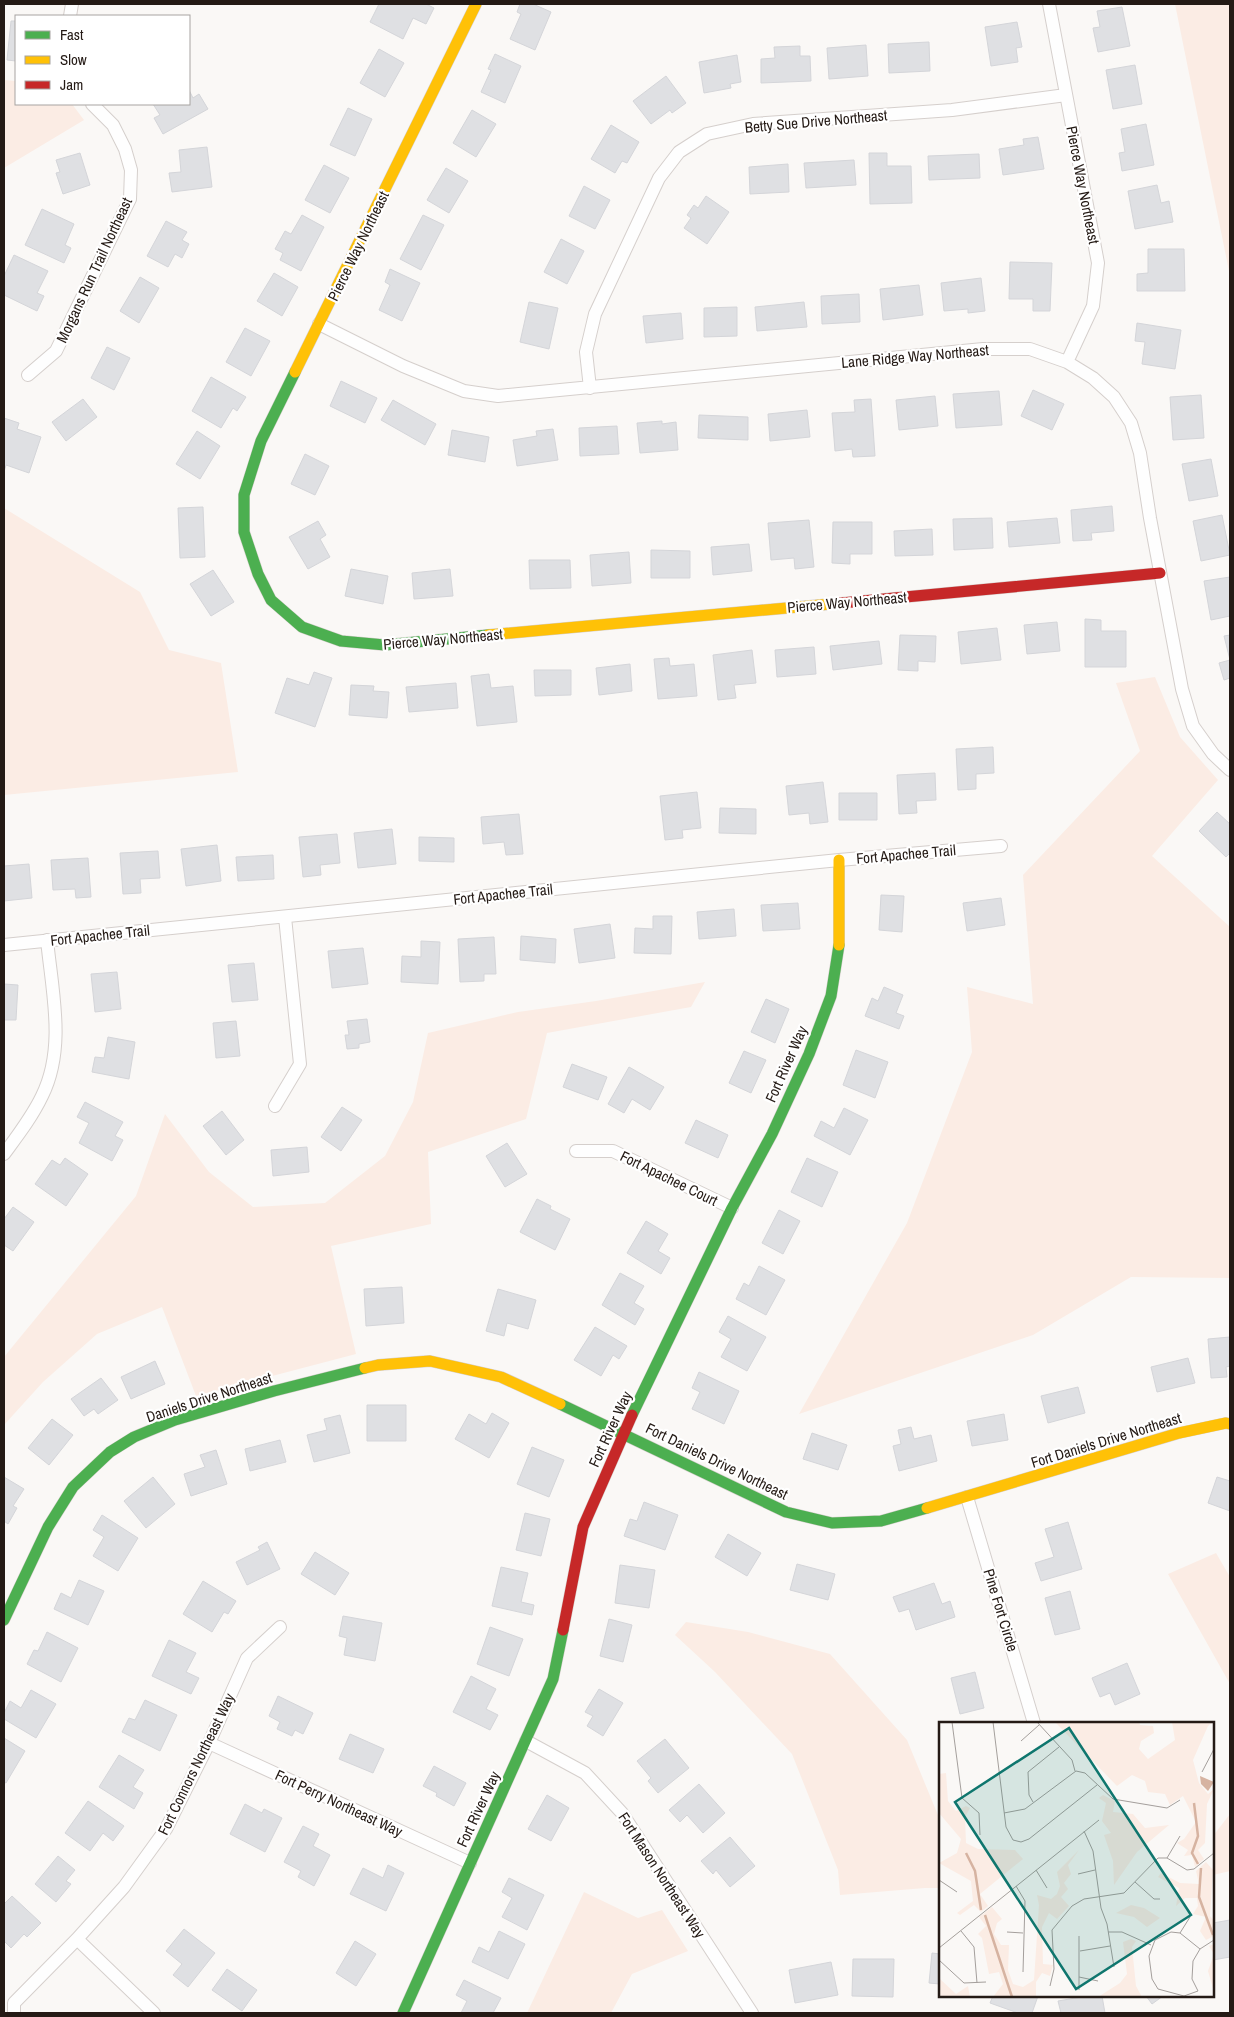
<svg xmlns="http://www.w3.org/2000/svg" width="1234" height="2017" viewBox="0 0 1234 2017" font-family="'Archivo Narrow',sans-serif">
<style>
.green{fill:#fbece4}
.building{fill:#dfe0e3;stroke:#d4d5d9}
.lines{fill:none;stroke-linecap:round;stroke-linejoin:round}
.street-casing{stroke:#d5cfcc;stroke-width:14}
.fast-casing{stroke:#d5cfcc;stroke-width:12}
.slow-casing{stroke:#d5cfcc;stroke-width:12}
.jam-casing{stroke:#d5cfcc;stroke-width:12}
.street{stroke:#fefefe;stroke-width:12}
.fast{stroke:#4caf50;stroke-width:11}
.slow{stroke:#ffc107;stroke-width:11}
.jam{stroke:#c62828;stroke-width:11}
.labels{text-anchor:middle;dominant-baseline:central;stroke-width:4.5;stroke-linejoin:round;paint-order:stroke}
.street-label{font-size:15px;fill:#241a15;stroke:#fff}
.inset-river{fill:none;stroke:#d6b3a1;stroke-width:2.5}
.inset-road{fill:none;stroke:#a49f9c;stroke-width:1}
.view{fill:#0f766e;fill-opacity:0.15;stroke:#0f766e;stroke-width:2.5}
.inset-edge{fill:none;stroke:#241a15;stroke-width:2.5}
</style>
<rect width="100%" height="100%" fill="#faf8f6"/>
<path class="green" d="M1175,4H1230V276Z
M4,80L16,81V104H72L84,120L4,168Z
M4,508L140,592L169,650L221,663L238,772L4,795Z
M1155,677L1180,737L1218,780L1152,856L1230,927V1278L1131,1277L1033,1335L799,1414L907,1223L972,1052L967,987L1033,1004L1023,875L1140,751L1116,683Z
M705,982L691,1007L547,1033L526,1119L428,1152L431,1224L331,1246L356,1354L196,1396L162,1307L97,1334L43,1382L4,1425V1357L136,1196L165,1114L209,1172L253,1207L325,1203L385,1156L413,1102L428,1033L518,1012L596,1001Z
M1216,1553L1230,1577V1684L1168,1574Z
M686,1622L748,1632L830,1654L907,1740L940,1820V1888H925L840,1895L838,1870L792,1754L715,1672L675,1635Z
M1230,1814V1871L1213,1875V1836Z
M584,1892L638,1918L662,1910L688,1951L632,1974L611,2013H527Z"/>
<path class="building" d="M379,4H426L434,8L426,24L413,18L403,39L370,22Z
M520,4H533L551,12L535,50L510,39L521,14L517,12Z
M1122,7L1130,46L1098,52L1093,28L1100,27L1097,11Z
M11,21H16V61L7,60Z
M1017,22L1022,47L1016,48L1018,62L991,66L985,27Z
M929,42L930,71L889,73L888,44Z
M866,45L868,76L829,79L827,48Z
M800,46V56H810L811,81L761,83V59L775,58L774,47Z
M379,49L404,63L385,97L360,83Z
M495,54L521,66L505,103L481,92L491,70L488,69Z
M737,55L741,82L730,84L731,88L704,93L699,62Z
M1135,65L1142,104L1113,109L1106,70Z
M666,76L686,103L672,113L670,110L651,124L633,101Z
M189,90L193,98L199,94L208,109L163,134L154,118L160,115L153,104H189Z
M348,108L372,119L355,156L330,145Z
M472,110L496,124L476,157L453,143Z
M1146,124L1154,165L1122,171L1119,153L1125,152L1121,129Z
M611,125L639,142L627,163L622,161L615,173L591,159Z
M1038,137L1044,169L1003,175L999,149L1024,145L1023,139Z
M207,147L212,187L172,192L169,173L181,172L179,150Z
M80,153L90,185L63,194L56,173L60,172L56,160Z
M869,153H887V166H911L912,203L870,204Z
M979,154L980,178L929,180L928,156Z
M854,160L856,185L806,188L804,163Z
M788,164L789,192L750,194L749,167Z
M324,165L349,178L330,213L305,200Z
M446,168L468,181L449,213L427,200Z
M1157,185L1161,203L1169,201L1173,222L1135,229L1128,191Z
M584,186L610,200L595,229L569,216Z
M706,196L729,212L707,244L684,228L691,218L687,215L694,205L698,208Z
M42,209L74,224L65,245L71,248L64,263L25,245Z
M302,215L324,227L301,271L280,260L283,253L275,249L285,231L291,234Z
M423,215L444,225L421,270L400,259Z
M166,221L187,232L182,240L189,244L182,258L175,254L168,267L147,256Z
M561,239L584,251L567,284L544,272Z
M1148,249H1184L1185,291H1137V274L1148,273Z
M14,255L48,271L37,293L44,296L37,311L4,295V276Z
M1010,262L1052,263L1050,311H1033V299H1009Z
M390,269L420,283L402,321L379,310L390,285L385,282Z
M274,273L298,287L282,316L257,301Z
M140,277L159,288L139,323L120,311Z
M981,278L985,311L968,313V309L944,311L941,283Z
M919,285L923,315L883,320L880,289Z
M859,294L860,322L822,324L821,296Z
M529,302L558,308L549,349L520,342Z
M804,302L807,327L757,331L755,307Z
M737,307V336L704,337V308Z
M681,313L683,339L646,343L643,316Z
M1137,323L1181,330L1175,369L1142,364L1145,342L1135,341Z
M245,328L270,341L251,376L226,362Z
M107,347L130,358L114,390L91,378Z
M211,377L246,397L237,411L233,408L221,428L192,411Z
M341,381L377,398L365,423L330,406Z
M1033,390L1064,404L1052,430L1021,416Z
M999,391L1002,425L956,428L953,394Z
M1201,395L1204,438L1173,440L1170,397Z
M935,396L938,426L899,430L896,400Z
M83,399L97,417L66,441L52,422Z
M871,399L875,456L853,457L852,449L835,451L832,413L855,412L854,400Z
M393,400L436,424L425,445L381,420Z
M807,410L810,437L770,441L768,414Z
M699,415L748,417V440L698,438Z
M4,418L19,423L17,429L41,437L29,473L6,465L4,472Z
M662,421V424L676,422L678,450L640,453L637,423Z
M617,426L619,454L580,456L579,428Z
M553,429L558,460L517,466L513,440L537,436L536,431Z
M452,430L489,437L485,462L448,455Z
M197,431L220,446L200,479L176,464Z
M305,454L329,466L315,495L291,484Z
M1211,459L1218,496L1189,501L1182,464Z
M1112,506L1114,531L1091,533L1092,540L1073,541L1071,510Z
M203,507L205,557L180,558L178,508Z
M1222,515L1230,555L1201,561L1193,521Z
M992,518L993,548L954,550L953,519Z
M1057,518L1060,543L1009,547L1007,522Z
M809,520L814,567L795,569L794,558L771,560L768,523Z
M318,521L326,535L320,539L330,557L308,569L289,537Z
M833,522H872V554H850V564L832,563Z
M932,529L933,555L895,556L894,531Z
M749,544L752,571L713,575L711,547Z
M651,550L690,551V578H651Z
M629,552L631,583L592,586L590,555Z
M529,560H570L571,588L530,589Z
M351,569L388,576L383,604L345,596Z
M450,569L453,596L414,599L412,573Z
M213,570L234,602L211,616L190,584Z
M1230,577V616L1211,620L1204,581Z
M1085,619L1101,620V631H1126V667H1085Z
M1057,622L1060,651L1027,654L1024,625Z
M997,628L1001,660L961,664L958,632Z
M900,635L936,636L935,662L918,661V671L898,670Z
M1230,635V678L1224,680L1219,663L1230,660L1224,636Z
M879,641L882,664L833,670L830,646Z
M814,647L816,674L777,677L775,650Z
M752,650L756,683L734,685L736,698L718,700L713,655Z
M669,658L670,666L694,664L697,696L658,699L654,659Z
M630,664L632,691L599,695L596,668Z
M534,670H571V695L535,696Z
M314,672L332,678L315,727L275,713L287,678L309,685Z
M489,674L491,688L513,686L517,722L477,726L471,676Z
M456,683L458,708L409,712L406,687Z
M351,685L374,686L373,691L389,692L387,718L349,715Z
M993,747L994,773L976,774V789L958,790L956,749Z
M935,773L936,800L916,801L917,813L899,814L897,775Z
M823,782L828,822L810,824L809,813L789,815L786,786Z
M697,792L701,828L682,830L683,838L665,840L660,796Z
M839,793H877V820H839Z
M720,808L756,809V834L719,833Z
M1217,812L1230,824V853L1226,857L1199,831Z
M519,814L523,854L506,855L504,842L483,844L481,817Z
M392,829L396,864L358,868L354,833Z
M337,834L340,863L320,865L321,875L303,877L299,837Z
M419,837L454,838V862L419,861Z
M217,845L221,881L186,886L181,849Z
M158,851L160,878L140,879L141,893L123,894L120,853Z
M273,855L274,879L238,881L236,857Z
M88,858L91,897L76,898L75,889L53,890L51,860Z
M29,864L32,898L4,901V866Z
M881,895L904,896L902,932L879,930Z
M1001,898L1005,925L967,931L963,903Z
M798,903L800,929L763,931L761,905Z
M734,909L736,936L699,939L697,912Z
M653,916H672L671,954L634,953L635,928L653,929Z
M610,924L615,958L579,963L574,929Z
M521,936L556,939L555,963L520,960Z
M494,937L496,974H484V981L460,982L458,939Z
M421,941L440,942L438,984L401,982L402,956L421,957Z
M363,948L368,984L332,988L328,951Z
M254,963L258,1000L232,1002L228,965Z
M117,972L121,1009L95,1012L91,974Z
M4,984L18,985L16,1020H4Z
M884,987L903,995L896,1013L904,1016L899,1029L865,1016L872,998L878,1001Z
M766,999L789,1009L775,1043L751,1032Z
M367,1019L370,1042L359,1044V1048L347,1049L345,1035H349L347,1021Z
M236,1021L240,1056L216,1058L213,1023Z
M108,1037L135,1042L129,1079L92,1072L95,1057L104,1058Z
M856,1050L888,1062L875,1098L843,1085Z
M744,1051L766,1060L751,1093L729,1083Z
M572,1064L607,1077L598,1100L563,1087Z
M629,1067L664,1087L650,1110L632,1099L624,1113L608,1104Z
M85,1102L123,1122L115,1136L123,1140L112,1161L79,1143L89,1123L77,1117Z
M342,1107L362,1120L341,1151L321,1137Z
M844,1108L868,1120L850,1155L814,1136L821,1121L834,1128Z
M222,1111L244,1140L226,1155L203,1126Z
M696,1120L728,1135L718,1158L685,1143Z
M507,1143L527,1174L505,1187L486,1156Z
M307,1147L309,1172L273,1176L271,1150Z
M65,1158L88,1174L66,1206L35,1184L52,1160L60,1165Z
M807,1158L838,1172L822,1207L791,1192Z
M537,1199L551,1206L550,1209L570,1219L555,1250L520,1232Z
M13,1207L34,1222L13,1251L4,1245V1219Z
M779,1210L800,1221L783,1254L762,1243Z
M646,1221L668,1234L658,1251L670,1258L661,1274L627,1253Z
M759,1266L785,1280L766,1315L736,1299L744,1283L749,1286Z
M620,1273L644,1286L634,1303L644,1309L635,1325L602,1305Z
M402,1287L404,1323L366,1326L364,1289Z
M498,1289L536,1300L528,1329L507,1323L504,1336L486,1331Z
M728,1316L766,1337L747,1371L721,1357L731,1339L719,1332Z
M595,1327L627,1346L619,1359L613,1355L601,1376L574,1360Z
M1230,1337V1366L1226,1367L1227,1377L1211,1378L1208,1339Z
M1188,1358L1195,1383L1157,1392L1151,1367Z
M155,1361L165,1384L131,1399L121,1377Z
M699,1372L739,1391L724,1424L692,1409L700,1392L692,1388Z
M101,1378L118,1400L98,1414L94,1409L84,1416L71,1399Z
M1078,1387L1085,1413L1048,1423L1041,1396Z
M367,1405H406V1441H367Z
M492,1413L509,1423L489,1458L455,1439L469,1414L486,1424Z
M1004,1414L1008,1440L972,1446L967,1421Z
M340,1415L350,1453L314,1462L307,1435L327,1430L324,1419Z
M52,1419L73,1435L49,1465L28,1448Z
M911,1427L914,1439L931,1435L937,1461L899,1471L893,1446L901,1444L898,1430Z
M812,1433L847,1445L838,1470L803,1459Z
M280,1440L286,1462L250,1471L245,1449Z
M532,1447L564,1460L549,1497L517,1484Z
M216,1450L227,1484L191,1496L184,1474L205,1467L200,1455Z
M4,1477L24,1489L13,1506L17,1508L8,1524L4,1521Z
M153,1477L175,1504L146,1528L124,1501Z
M1217,1477L1230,1481V1511L1208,1503Z
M644,1502L678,1515L665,1550L624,1536L630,1519L637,1521Z
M525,1513L550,1519L541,1556L516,1550Z
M102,1515L138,1538L118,1571L93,1556L104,1537L93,1530Z
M1068,1522L1082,1569L1041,1581L1035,1563L1054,1557L1045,1529Z
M728,1534L761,1553L747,1576L715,1557Z
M267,1542L280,1569L247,1585L236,1562L260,1550L258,1547Z
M315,1552L349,1573L335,1595L301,1574Z
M797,1564L835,1574L828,1600L790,1590Z
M620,1565L655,1570L649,1608L615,1603Z
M501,1567L528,1573L521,1602L534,1605L532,1615L492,1606Z
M79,1580L104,1591L88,1625L54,1609L61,1593L71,1598Z
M203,1581L236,1601L228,1614L224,1612L212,1632L183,1614Z
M934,1583L942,1604L950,1601L955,1617L916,1630L909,1609L899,1612L893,1597Z
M1070,1591L1080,1629L1055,1635L1045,1598Z
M343,1616L382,1623L375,1661L344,1655L347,1638L339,1636Z
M609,1619L632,1625L623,1662L600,1656Z
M490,1627L523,1639L509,1676L477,1664Z
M47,1632L78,1648L61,1682L27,1664L34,1650L38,1651Z
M169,1640L196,1653L186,1672L199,1678L191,1694L152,1676Z
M1127,1663L1140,1694L1115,1705L1110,1693L1100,1697L1092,1678Z
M975,1672L984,1708L960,1714L951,1678Z
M471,1676L496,1689L486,1709L498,1715L490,1730L453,1712Z
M599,1689L623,1703L603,1736L587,1726L593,1716L585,1712Z
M31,1690L56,1704L36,1738L4,1719V1713L10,1701L21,1708Z
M278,1696L313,1713L303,1734L295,1730L292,1736L277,1729L280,1722L269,1716Z
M145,1700L177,1715L160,1751L122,1732L129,1718L135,1720Z
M350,1734L384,1749L373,1773L339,1759Z
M4,1738L25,1751L6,1783L4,1782Z
M665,1739L689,1768L658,1793L648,1781L651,1778L637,1761Z
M119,1755L144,1770L133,1787L143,1793L134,1809L99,1787Z
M434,1766L466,1783L454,1806L436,1796L437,1793L423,1786Z
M699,1784L725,1813L703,1833L687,1815L680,1822L669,1810Z
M547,1795L569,1808L551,1841L528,1829Z
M88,1801L124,1826L113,1841L103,1833L90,1851L65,1833Z
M245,1804L262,1813L264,1809L282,1818L265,1852L230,1834Z
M303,1826L319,1834L313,1846L330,1855L314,1886L298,1877L301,1871L284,1862Z
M730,1837L755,1866L730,1887L716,1870L713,1874L701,1861Z
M58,1856L75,1870L66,1881L71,1884L56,1902L35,1884Z
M388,1865L404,1873L386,1911L350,1894L363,1868L383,1878Z
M509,1878L544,1895L527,1930L502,1917L512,1898L502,1892Z
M12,1896L41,1923L27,1937L24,1934L11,1948L4,1941V1904Z
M1230,1920V1957L1213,1960V1923Z
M184,1929L215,1953L188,1987L173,1975L182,1964L166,1951Z
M499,1931L525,1944L508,1979L472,1962L479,1947L489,1952Z
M355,1941L376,1954L356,1986L336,1973Z
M932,1953L940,1954V1995V1984L929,1983Z
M853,1959H894L893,1997L852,1996Z
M831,1962L838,1995L795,2003L789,1970Z
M227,1969L257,1990L242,2011L212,1990Z
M464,1980L501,1998L493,2013H461L467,2001L456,1995Z
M993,1996H1038L1032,2013H1018L990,2003Z
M1087,1996H1102L1105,2013H1061L1058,2001Z
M1146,1996H1163L1152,2004Z"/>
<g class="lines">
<g class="street-casing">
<path id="street" d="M1049,4L1098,263L1093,306L1067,362
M70,16L72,4
M319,324L403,366L464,391L498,396L983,349H1030L1067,362L1093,378L1114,397L1131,423L1140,453L1150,518L1182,689L1193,726L1213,754L1230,770
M28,375L56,351L130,199L131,170L125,149L113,125L92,104
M590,388L586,352L595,314L659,178L679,152L707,134L753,124L952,110L1066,95
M4,945L839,860L1001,846
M275,1106L300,1064L285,917
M576,1151H613L732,1208
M4,1154C18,1135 32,1117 42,1096C66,1048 52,991 47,940
M967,1497L1034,1723
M526,1741L585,1773L622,1813L752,2013
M209,1743L470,1863
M77,1939L154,2013
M14,2013V2003L77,1939L124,1887L166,1829L209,1743L247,1658L280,1627"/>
</g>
<g class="fast-casing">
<path id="fast" d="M295,372L261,441L244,495V532L258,574L271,600L302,627L341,641L385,645L488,635
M560,1404L786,1512L832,1523L881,1521L927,1508
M632,1415L732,1208L772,1134L809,1054L831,996L839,945
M4,1620L48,1527L73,1487L110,1452L134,1437L175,1420L274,1391L365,1368
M403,2013L553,1679L563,1630"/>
</g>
<g class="slow-casing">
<path id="slow" d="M295,372L476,4
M488,635L831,604
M839,860V945
M365,1368L378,1365L430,1361L501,1377L560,1404
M927,1508L1179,1433L1226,1423L1230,1424"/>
</g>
<g class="jam-casing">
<path id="jam" d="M831,604L1160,573
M563,1630L583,1527L632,1415"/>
</g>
<use href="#street" class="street"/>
<use href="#fast" class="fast"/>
<use href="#slow" class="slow"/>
<use href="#jam" class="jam"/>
</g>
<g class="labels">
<g class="street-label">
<text transform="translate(816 121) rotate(-5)">Betty Sue Drive Northeast</text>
<text transform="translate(1083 185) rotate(79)">Pierce Way Northeast</text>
<text transform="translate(358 246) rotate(-64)">Pierce Way Northeast</text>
<text transform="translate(94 270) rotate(-65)">Morgans Run Trail Northeast</text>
<text transform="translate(915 356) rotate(-5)">Lane Ridge Way Northeast</text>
<text transform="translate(847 602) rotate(-5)">Pierce Way Northeast</text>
<text transform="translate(443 639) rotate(-5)">Pierce Way Northeast</text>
<text transform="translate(906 854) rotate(-5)">Fort Apachee Trail</text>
<text transform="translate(503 894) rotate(-6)">Fort Apachee Trail</text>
<text transform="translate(100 935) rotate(-6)">Fort Apachee Trail</text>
<text transform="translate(786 1064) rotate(-66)">Fort River Way</text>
<text transform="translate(669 1178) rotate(26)">Fort Apachee Court</text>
<text transform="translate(209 1397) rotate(-18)">Daniels Drive Northeast</text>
<text transform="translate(610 1429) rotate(-65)">Fort River Way</text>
<text transform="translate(1106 1440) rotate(-17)">Fort Daniels Drive Northeast</text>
<text transform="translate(717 1461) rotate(26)">Fort Daniels Drive Northeast</text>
<text transform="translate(1001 1610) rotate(73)">Pine Fort Circle</text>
<text transform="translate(196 1764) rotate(-64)">Fort Connors Northeast Way</text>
<text transform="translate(339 1803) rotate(25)">Fort Perry Northeast Way</text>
<text transform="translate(478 1809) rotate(-65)">Fort River Way</text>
<text transform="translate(662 1875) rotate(57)">Fort Mason Northeast Way</text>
</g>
</g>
<g transform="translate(939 1722)">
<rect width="275" height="275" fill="#faf8f6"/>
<path d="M116,0H200L201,3L214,4L215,11L202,19L200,27L209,37L236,18L233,0H274L269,4L254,38L260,61L269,72L275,67L268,82L266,121L259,128L265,137L256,145L253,133L245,134L249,128L238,121L245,117L257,100L244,74L231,83L226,72L209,70L206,59L193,53L178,64ZM7,51L9,79L17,89L27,84L31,86L26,95L27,121L39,127L76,128L84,137L41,172L49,184L42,190L35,183L21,193L18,191L34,179L32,159L0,141L18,131L22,117L0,91V52ZM164,73L176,79L174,90L194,92L206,106L230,103L198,130L175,163L174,139L165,113L172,111L163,99L167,81L160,76ZM140,128L129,143L132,152L125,161L129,167L122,175L130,184L118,197L110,191L103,205L104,242L114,243L111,254L103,251L97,260V275H54L64,262L60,250L50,252L43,216L39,212L47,204L40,195L53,185L63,197L58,201L55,212L62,223H70L69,248L74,262L84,265L95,258L100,183L98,173L112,177L118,172L121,164L118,150ZM267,140L274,148L271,194L275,199V214L267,218L261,209L267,195L254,192L259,184L258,176H246L237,184L240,166L219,155L222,151L241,161L260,162L257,149ZM192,183L205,186L221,196L208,205L195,195L177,191ZM192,217L197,219L193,225L197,264L203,275H159L181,261L188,252L184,220ZM275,222V270L269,249L275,232L270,224ZM0,256L17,272L29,264L31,275H0Z" fill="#fbece4"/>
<path d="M261,54L275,60L269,69L262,62Z" fill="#d6b3a1"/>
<path class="inset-river" d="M255,81L259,114L253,131L259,142M27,131L36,149L42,188M262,146L260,175L274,213M46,193L73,275"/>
<path class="inset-road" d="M13,0L23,76L40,91L41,113M54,0L67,105L74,118L82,120L90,117L158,63M98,0L133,38L136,49M82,19L100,3M263,50L275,27M94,80L90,73L89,50L120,25M65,91L86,87L137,49L146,51L174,77L228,86L241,78M145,109L154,129L162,186L168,202L175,245M228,136L241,114M97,148L108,166M139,152L156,148M0,158L18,170M196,160L215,177H221M77,164L86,179L84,250M22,209L35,225L38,261M68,210L84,211M169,210H183L212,223M241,211L251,195M140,214V268M0,226L160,98M261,227L241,211L232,210L216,218L210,234L213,257L219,267L245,274L259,269L253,257L254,239L261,227L275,218M141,229L171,224M0,238L25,261L47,260M140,255L159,259M111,264L115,247L113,208L133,184L145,177L185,171L219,136H228L248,148L255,147L275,131"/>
<path class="view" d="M130,6L252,193L137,267L16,80Z"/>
<rect width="275" height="275" class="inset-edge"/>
</g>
<rect width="1234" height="2017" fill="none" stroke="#241a15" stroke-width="10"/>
<rect x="15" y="15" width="175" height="90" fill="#ffffff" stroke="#a7a3a1"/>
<rect x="25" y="31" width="25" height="8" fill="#4caf50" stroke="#a7a3a1"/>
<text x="60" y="40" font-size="15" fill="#241a15">Fast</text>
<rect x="25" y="56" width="25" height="8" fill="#ffc107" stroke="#a7a3a1"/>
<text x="60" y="65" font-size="15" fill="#241a15">Slow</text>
<rect x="25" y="81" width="25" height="8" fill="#c62828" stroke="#a7a3a1"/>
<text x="60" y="90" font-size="15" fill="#241a15">Jam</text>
</svg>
